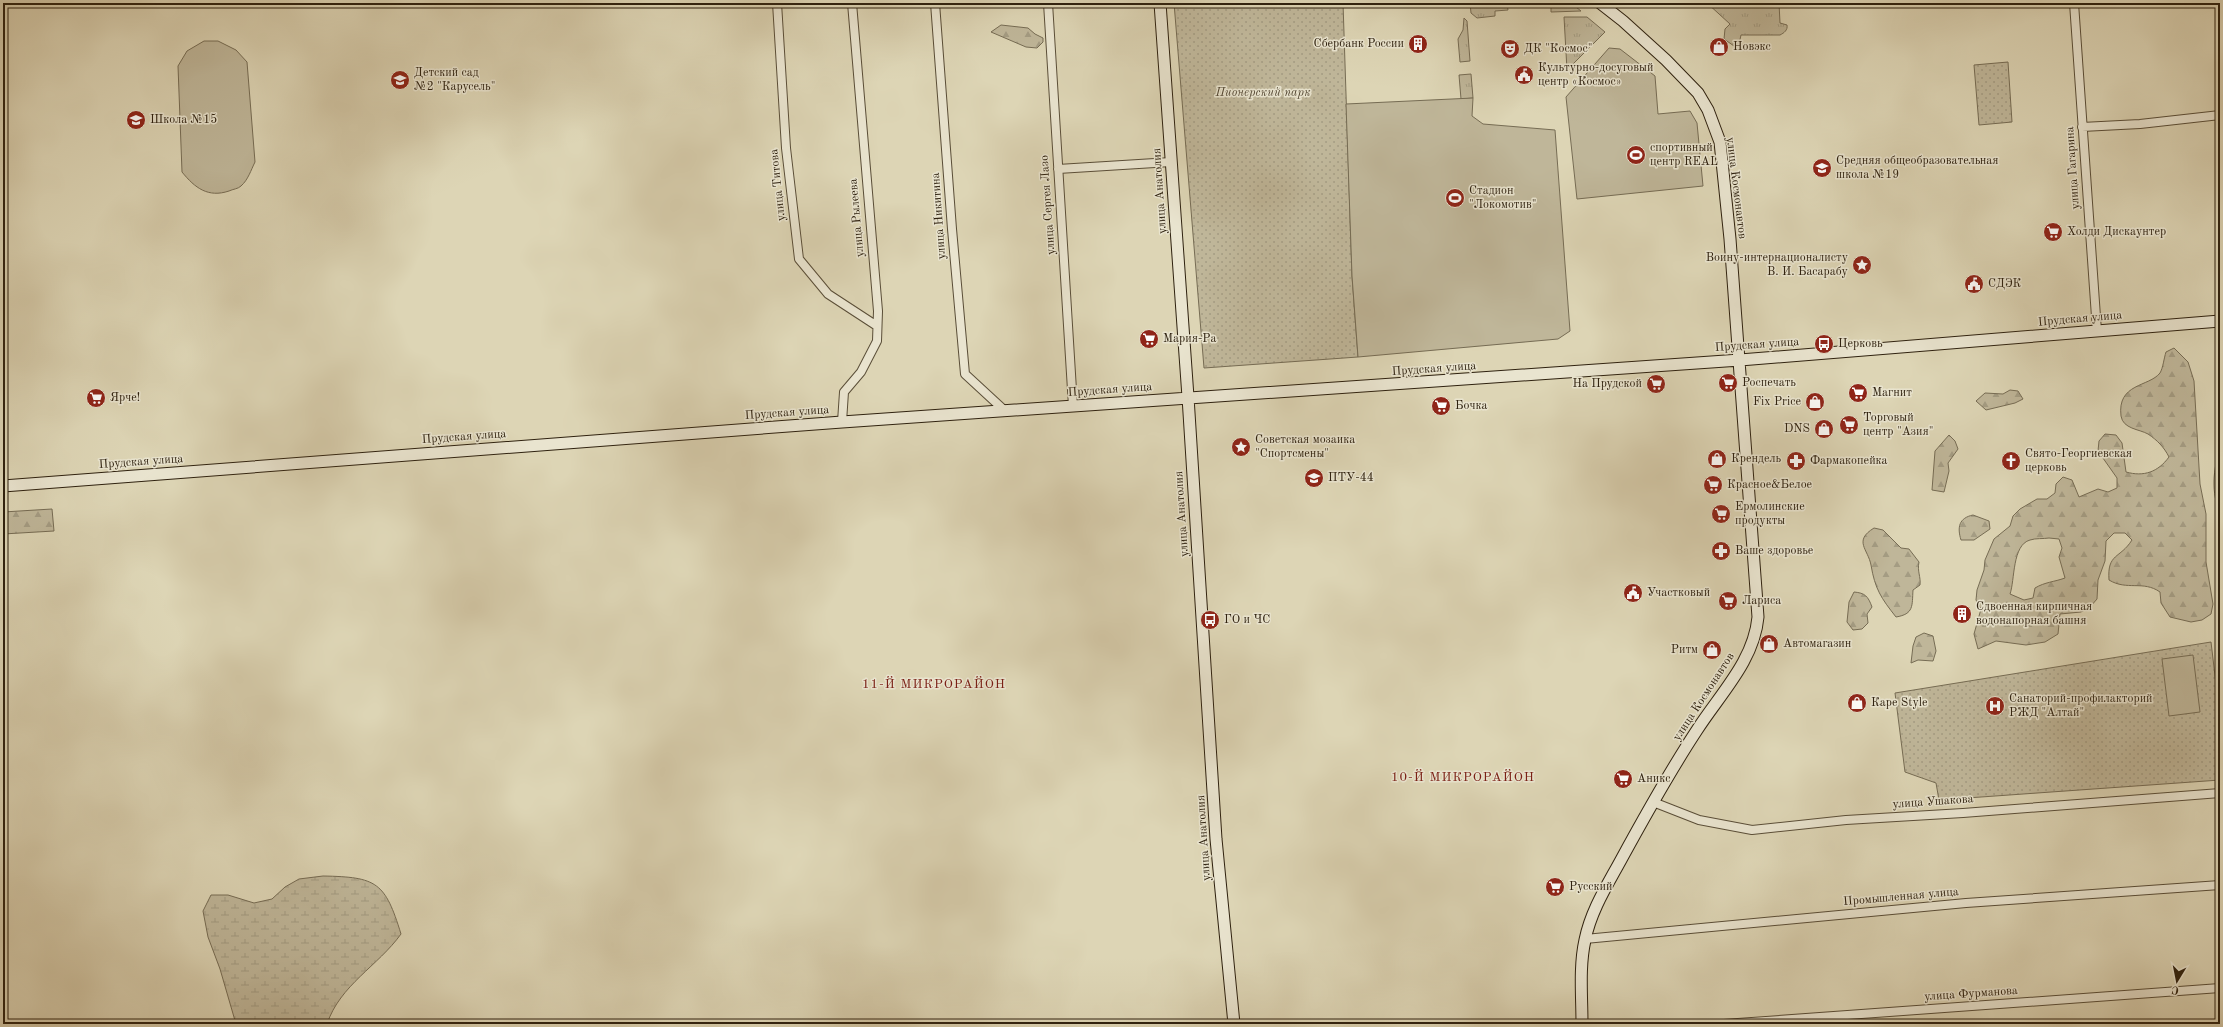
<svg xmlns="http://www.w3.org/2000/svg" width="2223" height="1027" viewBox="0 0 2223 1027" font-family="'Old Standard TT',serif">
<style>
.grass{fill:url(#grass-tufts);stroke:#766c54}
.forest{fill:url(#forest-firs);stroke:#766c54;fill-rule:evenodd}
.wetland{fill:url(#wetland-marsh);stroke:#766c54}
.park{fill:url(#park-dots);stroke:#766c54}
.pitch{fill:#bfb699;stroke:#766c54}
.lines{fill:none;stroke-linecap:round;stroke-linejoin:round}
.street-casing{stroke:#5a4e38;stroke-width:10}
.secondary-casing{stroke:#2e210f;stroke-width:13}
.street{stroke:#e9e4cf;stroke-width:8}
.secondary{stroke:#e9e4cf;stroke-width:11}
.labels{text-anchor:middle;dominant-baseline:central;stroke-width:3;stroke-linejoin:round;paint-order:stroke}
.poi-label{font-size:12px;fill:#2e210f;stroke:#e9e4cf;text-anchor:start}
.park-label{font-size:12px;font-style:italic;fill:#524632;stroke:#e9e4cf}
.street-label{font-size:12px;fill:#2e210f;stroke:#e9e4cf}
.neighbourhood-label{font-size:13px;letter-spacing:1px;fill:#7a1f14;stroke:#e9e4cf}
</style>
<defs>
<pattern id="grass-tufts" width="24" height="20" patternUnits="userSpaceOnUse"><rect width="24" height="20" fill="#bfb699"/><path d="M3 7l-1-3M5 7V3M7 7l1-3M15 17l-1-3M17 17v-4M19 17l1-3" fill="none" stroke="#a49c83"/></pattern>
<pattern id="forest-firs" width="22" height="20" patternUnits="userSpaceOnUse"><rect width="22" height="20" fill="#bfb699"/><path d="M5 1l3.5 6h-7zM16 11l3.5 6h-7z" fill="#a49c83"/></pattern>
<pattern id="wetland-marsh" width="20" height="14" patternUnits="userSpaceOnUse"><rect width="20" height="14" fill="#bfb699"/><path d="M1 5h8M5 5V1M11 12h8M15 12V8" fill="none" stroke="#a49c83"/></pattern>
<pattern id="park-dots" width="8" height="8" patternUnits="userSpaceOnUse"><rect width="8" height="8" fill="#bfb699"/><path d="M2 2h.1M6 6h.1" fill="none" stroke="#a49c83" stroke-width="1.8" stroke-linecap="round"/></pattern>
</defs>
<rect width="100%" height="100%" fill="#ddd5b5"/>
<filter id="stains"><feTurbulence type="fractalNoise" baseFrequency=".005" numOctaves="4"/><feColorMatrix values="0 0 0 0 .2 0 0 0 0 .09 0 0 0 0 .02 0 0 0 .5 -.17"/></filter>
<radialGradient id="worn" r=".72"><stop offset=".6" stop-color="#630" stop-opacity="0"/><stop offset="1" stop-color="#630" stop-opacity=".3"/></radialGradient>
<path class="grass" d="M1470,3H1507L1508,10L1495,11V16L1477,18L1471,13Z
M1551,3H1571L1581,11L1551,12Z
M1707,3H1779L1780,23L1787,25C1788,30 1784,33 1780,35H1741L1739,44L1734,46L1724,39L1725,29L1730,24Z
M1564,17H1587L1605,32L1567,70Z
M1464,18L1467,21L1470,61L1460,62L1458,39L1463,30Z
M1471,74L1473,98L1461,99L1459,75Z"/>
<path class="forest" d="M1001,25L1028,28L1035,34L1043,38V42L1037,48L1026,47L991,32Z
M2174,348L2188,362L2194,381L2200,484L2206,514V562L2213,604L2211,614L2202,620L2191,622L2170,617L2161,603L2160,592C2143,580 2127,591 2109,580C2107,553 2120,559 2132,540L2125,533H2114L2106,541L2105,561L2098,580L2097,599L2090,607L2081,612L2060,614L2058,634L2045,642L2026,645L1996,641L1978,649L1974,634L1981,609L1976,600L1977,590L1984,570L1985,560L1994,539L2010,526L2013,516L2020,509L2037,499H2047L2055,493L2056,484L2063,477L2072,480L2079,497L2098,489L2108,492L2117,488V478L2098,451L2099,441L2105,434L2116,435L2122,443L2126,472C2144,477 2158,472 2169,457C2164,447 2157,440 2148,434C2139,429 2123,429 2121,416C2117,383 2149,387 2160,373C2163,368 2164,358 2166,352ZM2049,538L2059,539L2062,548L2059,557L2065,578C2054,582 2045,582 2035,588L2033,598L2024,600L2010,594C2015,580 2012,545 2030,540C2036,538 2043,539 2049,538Z
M2010,390L2018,391L2023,399L2015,403L1986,410L1976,401L1985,393L2003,394Z
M1949,435L1955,441L1958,449L1948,463L1949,471L1944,492L1932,490L1935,451Z
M2220,450V512C2211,494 2213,468 2220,450Z
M52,509L54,531L3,534V512Z
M1973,515L1989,521L1990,529L1974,540H1961C1957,527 1959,518 1973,515Z
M1874,528L1883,530L1901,548L1909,549L1919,562C1917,571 1921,577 1920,585L1913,590C1912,606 1914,614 1896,617C1881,598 1875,589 1871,565C1868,549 1853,541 1874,528Z
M1854,592C1865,593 1868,596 1872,607L1867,614L1868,623L1862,629L1853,630L1847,622L1849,602Z
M1924,633L1933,636L1936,651L1933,661L1918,660L1911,663L1913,646L1916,637Z"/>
<path class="wetland" d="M323,876C377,877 385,882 401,934C378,966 340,985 327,1024H236L220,969L208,937L203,911L211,895H228L254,903L272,899L285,887L299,879Z"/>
<path class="park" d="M1174,3H1343L1352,276L1358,357L1204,368Z
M2008,62L2012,122L1979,125L1974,65Z
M2211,642L2220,718V780L1939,800L1936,783L1905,772L1895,693Z"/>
<path class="pitch" d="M204,41H218L236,50L247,62L255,162C251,170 248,180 241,186C238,189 233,189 229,191C208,198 195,188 182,172L178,66L187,51Z
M1609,48L1620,49L1655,76L1658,114L1690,111L1697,123L1703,186L1577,199L1566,97Z
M1473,98L1472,116L1483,124L1555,130L1570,331L1558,339L1358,357L1352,276L1346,104Z
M2193,655L2200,712L2169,716L2162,659Z"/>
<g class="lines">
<g class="street-casing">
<path id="street" d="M777,3L786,148L799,259L828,294L877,326
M935,3L952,229L965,374L1004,410
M1048,3L1073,406
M2074,3L2097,331
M2082,127L2140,124L2220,115
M1058,169L1171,162
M842,422L844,392L861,372L877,341L878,311L852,3
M1653,802L1699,820L1752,830L1846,820L1963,813L2220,793
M1585,939L1966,903L2220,885
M1724,1024L2220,988"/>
</g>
<g class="secondary-casing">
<path id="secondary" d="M1160,3L1188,397L1216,839L1234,1024
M3,486L842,422L1740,360L2220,321
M1582,1024C1582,996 1579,967 1585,940C1591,910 1608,884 1622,858C1646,814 1670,771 1697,730C1720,694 1754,661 1758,617L1730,239L1720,142L1708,110L1698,93L1666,60L1623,21L1600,3"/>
</g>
<use href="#street" class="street"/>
<use href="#secondary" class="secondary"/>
</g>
<defs>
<g id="building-disc" transform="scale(1)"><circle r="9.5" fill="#8f2418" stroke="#e9e4cf"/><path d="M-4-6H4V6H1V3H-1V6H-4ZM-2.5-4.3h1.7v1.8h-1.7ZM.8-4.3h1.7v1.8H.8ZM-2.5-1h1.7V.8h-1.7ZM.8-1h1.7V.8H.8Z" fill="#fff"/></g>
<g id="shop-disc" transform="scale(1)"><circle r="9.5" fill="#8f2418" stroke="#e9e4cf"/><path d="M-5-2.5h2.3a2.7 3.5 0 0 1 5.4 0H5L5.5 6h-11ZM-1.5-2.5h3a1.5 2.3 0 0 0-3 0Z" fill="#fff"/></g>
<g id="theatre-disc" transform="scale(1)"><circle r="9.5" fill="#8f2418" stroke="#e9e4cf"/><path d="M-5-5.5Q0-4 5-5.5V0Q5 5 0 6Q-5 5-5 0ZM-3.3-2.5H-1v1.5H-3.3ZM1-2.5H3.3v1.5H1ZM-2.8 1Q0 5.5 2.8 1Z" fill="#fff"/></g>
<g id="civic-disc" transform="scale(1)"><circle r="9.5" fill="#8f2418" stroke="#e9e4cf"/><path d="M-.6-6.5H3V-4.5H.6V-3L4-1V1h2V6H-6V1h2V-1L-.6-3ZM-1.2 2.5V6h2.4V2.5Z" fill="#fff"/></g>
<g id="school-disc" transform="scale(1)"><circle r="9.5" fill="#8f2418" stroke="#e9e4cf"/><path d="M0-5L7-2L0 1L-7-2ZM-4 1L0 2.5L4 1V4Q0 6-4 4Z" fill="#fff"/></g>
<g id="stadium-disc" transform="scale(1)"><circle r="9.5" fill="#8f2418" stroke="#e9e4cf"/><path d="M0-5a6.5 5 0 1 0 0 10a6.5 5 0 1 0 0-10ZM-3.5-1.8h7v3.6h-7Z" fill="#fff"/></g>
<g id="supermarket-disc" transform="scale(1)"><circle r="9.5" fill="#8f2418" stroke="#e9e4cf"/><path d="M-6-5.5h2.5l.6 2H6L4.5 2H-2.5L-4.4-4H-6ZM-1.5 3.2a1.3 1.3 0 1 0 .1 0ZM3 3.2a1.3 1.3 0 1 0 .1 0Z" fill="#fff"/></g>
<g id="sight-disc" transform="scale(1)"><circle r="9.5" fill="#8f2418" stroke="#e9e4cf"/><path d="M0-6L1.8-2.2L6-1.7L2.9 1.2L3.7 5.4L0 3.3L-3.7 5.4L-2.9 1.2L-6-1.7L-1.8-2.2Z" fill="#fff"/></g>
<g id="bus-disc" transform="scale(1)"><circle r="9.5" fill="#8f2418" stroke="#e9e4cf"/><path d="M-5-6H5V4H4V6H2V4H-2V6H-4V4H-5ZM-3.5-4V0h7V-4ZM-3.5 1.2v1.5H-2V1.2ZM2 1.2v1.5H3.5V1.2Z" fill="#fff"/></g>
<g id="pharmacy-disc" transform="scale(1)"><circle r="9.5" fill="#8f2418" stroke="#e9e4cf"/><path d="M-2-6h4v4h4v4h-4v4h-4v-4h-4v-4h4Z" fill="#fff"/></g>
<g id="church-disc" transform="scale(1)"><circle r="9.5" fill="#8f2418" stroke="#e9e4cf"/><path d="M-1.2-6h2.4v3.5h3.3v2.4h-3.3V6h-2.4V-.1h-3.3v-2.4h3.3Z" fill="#fff"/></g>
<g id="university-disc" transform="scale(1)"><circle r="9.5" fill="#8f2418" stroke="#e9e4cf"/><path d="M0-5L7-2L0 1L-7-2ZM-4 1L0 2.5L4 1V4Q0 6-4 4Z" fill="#fff"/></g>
<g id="hospital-disc" transform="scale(1)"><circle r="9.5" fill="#8f2418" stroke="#e9e4cf"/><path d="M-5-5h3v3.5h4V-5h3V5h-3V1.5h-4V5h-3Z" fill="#fff"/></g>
</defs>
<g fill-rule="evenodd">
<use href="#building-disc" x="1418" y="44"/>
<use href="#shop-disc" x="1719" y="47"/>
<use href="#theatre-disc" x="1510" y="49"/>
<use href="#civic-disc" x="1524" y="75"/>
<use href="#school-disc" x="400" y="80"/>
<use href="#school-disc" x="136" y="120"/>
<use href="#stadium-disc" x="1636" y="155"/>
<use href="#school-disc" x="1822" y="168"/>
<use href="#stadium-disc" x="1455" y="198"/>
<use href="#supermarket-disc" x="2053" y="232"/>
<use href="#sight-disc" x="1862" y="265"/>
<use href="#civic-disc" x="1974" y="284"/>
<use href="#supermarket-disc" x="1149" y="339"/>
<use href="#bus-disc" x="1824" y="344"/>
<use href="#supermarket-disc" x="1728" y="383"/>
<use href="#supermarket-disc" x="1656" y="384"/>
<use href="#supermarket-disc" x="1858" y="393"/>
<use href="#supermarket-disc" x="96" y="398"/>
<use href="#shop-disc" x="1815" y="402"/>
<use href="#supermarket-disc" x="1441" y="406"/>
<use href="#supermarket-disc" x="1849" y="425"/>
<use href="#shop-disc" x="1824" y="429"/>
<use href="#sight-disc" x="1241" y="447"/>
<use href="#shop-disc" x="1717" y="459"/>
<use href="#pharmacy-disc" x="1796" y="461"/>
<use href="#church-disc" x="2011" y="461"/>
<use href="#university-disc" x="1314" y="478"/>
<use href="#supermarket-disc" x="1713" y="485"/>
<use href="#supermarket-disc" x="1721" y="514"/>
<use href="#pharmacy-disc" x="1721" y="551"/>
<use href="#civic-disc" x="1633" y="593"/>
<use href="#supermarket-disc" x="1728" y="601"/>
<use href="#building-disc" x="1962" y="614"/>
<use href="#bus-disc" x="1210" y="620"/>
<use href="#shop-disc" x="1769" y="644"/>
<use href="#shop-disc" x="1712" y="650"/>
<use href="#shop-disc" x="1857" y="703"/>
<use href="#hospital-disc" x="1995" y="706"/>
<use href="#supermarket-disc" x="1623" y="779"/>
<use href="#supermarket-disc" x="1555" y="887"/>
</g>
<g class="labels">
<g class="poi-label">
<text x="1404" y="44" text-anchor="end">Сбербанк России</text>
<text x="1733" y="47">Новэкс</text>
<text x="1524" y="49">ДК "Космос"</text>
<text x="1538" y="68">Культурно-досуговый<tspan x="1538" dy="14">центр «Космос»</tspan></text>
<text x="414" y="73">Детский сад<tspan x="414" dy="14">№2 "Карусель"</tspan></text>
<text x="150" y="120">Школа №15</text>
<text x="1650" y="148">спортивный<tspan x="1650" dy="14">центр REAL</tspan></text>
<text x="1836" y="161">Средняя общеобразовательная<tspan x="1836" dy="14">школа №19</tspan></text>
<text x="1469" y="191">Стадион<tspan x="1469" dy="14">"Локомотив"</tspan></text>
<text x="2067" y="232">Холди Дискаунтер</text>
<text x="1848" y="258" text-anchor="end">Воину-интернационалисту<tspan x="1848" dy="14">В. И. Басарабу</tspan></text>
<text x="1988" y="284">СДЭК</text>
<text x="1163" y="339">Мария-Ра</text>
<text x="1838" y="344">Церковь</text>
<text x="1742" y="383">Роспечать</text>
<text x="1642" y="384" text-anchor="end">На Прудской</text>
<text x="1872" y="393">Магнит</text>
<text x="110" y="398">Ярче!</text>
<text x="1801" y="402" text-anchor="end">Fix Price</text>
<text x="1455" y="406">Бочка</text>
<text x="1863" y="418">Торговый<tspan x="1863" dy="14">центр "Азия"</tspan></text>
<text x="1810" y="429" text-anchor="end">DNS</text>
<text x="1255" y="440">Советская мозаика<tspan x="1255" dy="14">"Спортсмены"</tspan></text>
<text x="2025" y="454">Свято-Георгиевская<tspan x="2025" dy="14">церковь</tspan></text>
<text x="1731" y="459">Крендель</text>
<text x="1810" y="461">Фармакопейка</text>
<text x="1328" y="478">ПТУ-44</text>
<text x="1727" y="485">Красное&amp;Белое</text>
<text x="1735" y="507">Ермолинские<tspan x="1735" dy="14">продукты</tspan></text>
<text x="1735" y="551">Ваше здоровье</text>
<text x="1647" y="593">Участковый</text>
<text x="1742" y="601">Лариса</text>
<text x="1976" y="607">Сдвоенная кирпичная<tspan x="1976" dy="14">водонапорная башня</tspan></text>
<text x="1224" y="620">ГО и ЧС</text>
<text x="1783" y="644">Автомагазин</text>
<text x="1698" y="650" text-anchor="end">Ритм</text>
<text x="2009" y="699">Санаторий-профилакторий<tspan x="2009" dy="14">РЖД "Алтай"</tspan></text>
<text x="1871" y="703">Каре Style</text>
<text x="1637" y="779">Аникс</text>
<text x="1569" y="887">Русский</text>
</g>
<g class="park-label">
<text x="1263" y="93">Пионерский парк</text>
</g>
<g class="street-label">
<text transform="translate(2073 168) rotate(-94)">улица Гагарина</text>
<text transform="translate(778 185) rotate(-96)">улица Титова</text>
<text transform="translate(1736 188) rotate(83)">улица Космонавтов</text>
<text transform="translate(1160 191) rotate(-94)">улица Анатолия</text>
<text transform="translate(1048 205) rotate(-94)">улица Сергея Лазо</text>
<text transform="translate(939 216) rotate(-94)">улица Никитина</text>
<text transform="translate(857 218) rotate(-95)">улица Рылеева</text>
<text transform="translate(2080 319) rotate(-5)">Прудская улица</text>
<text transform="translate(1757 345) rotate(-4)">Прудская улица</text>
<text transform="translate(1434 369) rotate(-4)">Прудская улица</text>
<text transform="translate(1110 390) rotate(-4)">Прудская улица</text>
<text transform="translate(787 413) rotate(-4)">Прудская улица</text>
<text transform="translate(464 437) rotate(-4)">Прудская улица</text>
<text transform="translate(141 462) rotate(-4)">Прудская улица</text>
<text transform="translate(1182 514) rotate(-94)">улица Анатолия</text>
<text transform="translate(1704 697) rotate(-57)">улица Космонавтов</text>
<text transform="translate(1933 802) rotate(-4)">улица Ушакова</text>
<text transform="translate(1204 838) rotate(-94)">улица Анатолия</text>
<text transform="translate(1901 897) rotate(-5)">Промышленная улица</text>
<text transform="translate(1971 994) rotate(-4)">улица Фурманова</text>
</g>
<g class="neighbourhood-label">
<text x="934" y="684">11-Й МИКРОРАЙОН</text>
<text x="1463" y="777">10-Й МИКРОРАЙОН</text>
</g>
</g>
<rect width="2223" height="1027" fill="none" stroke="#ddd5b5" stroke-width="16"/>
<rect x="4" y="4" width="2215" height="1019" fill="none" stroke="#2e210f" stroke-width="2"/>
<rect x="8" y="8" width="2207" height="1011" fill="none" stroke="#2e210f"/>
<g transform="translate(2177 981) rotate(190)" stroke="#e9e4cf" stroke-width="3" paint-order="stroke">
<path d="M0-3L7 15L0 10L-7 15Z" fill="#2e210f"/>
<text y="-6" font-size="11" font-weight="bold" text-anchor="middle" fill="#2e210f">С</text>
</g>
<rect width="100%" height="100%" filter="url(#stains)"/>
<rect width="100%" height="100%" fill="url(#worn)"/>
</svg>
